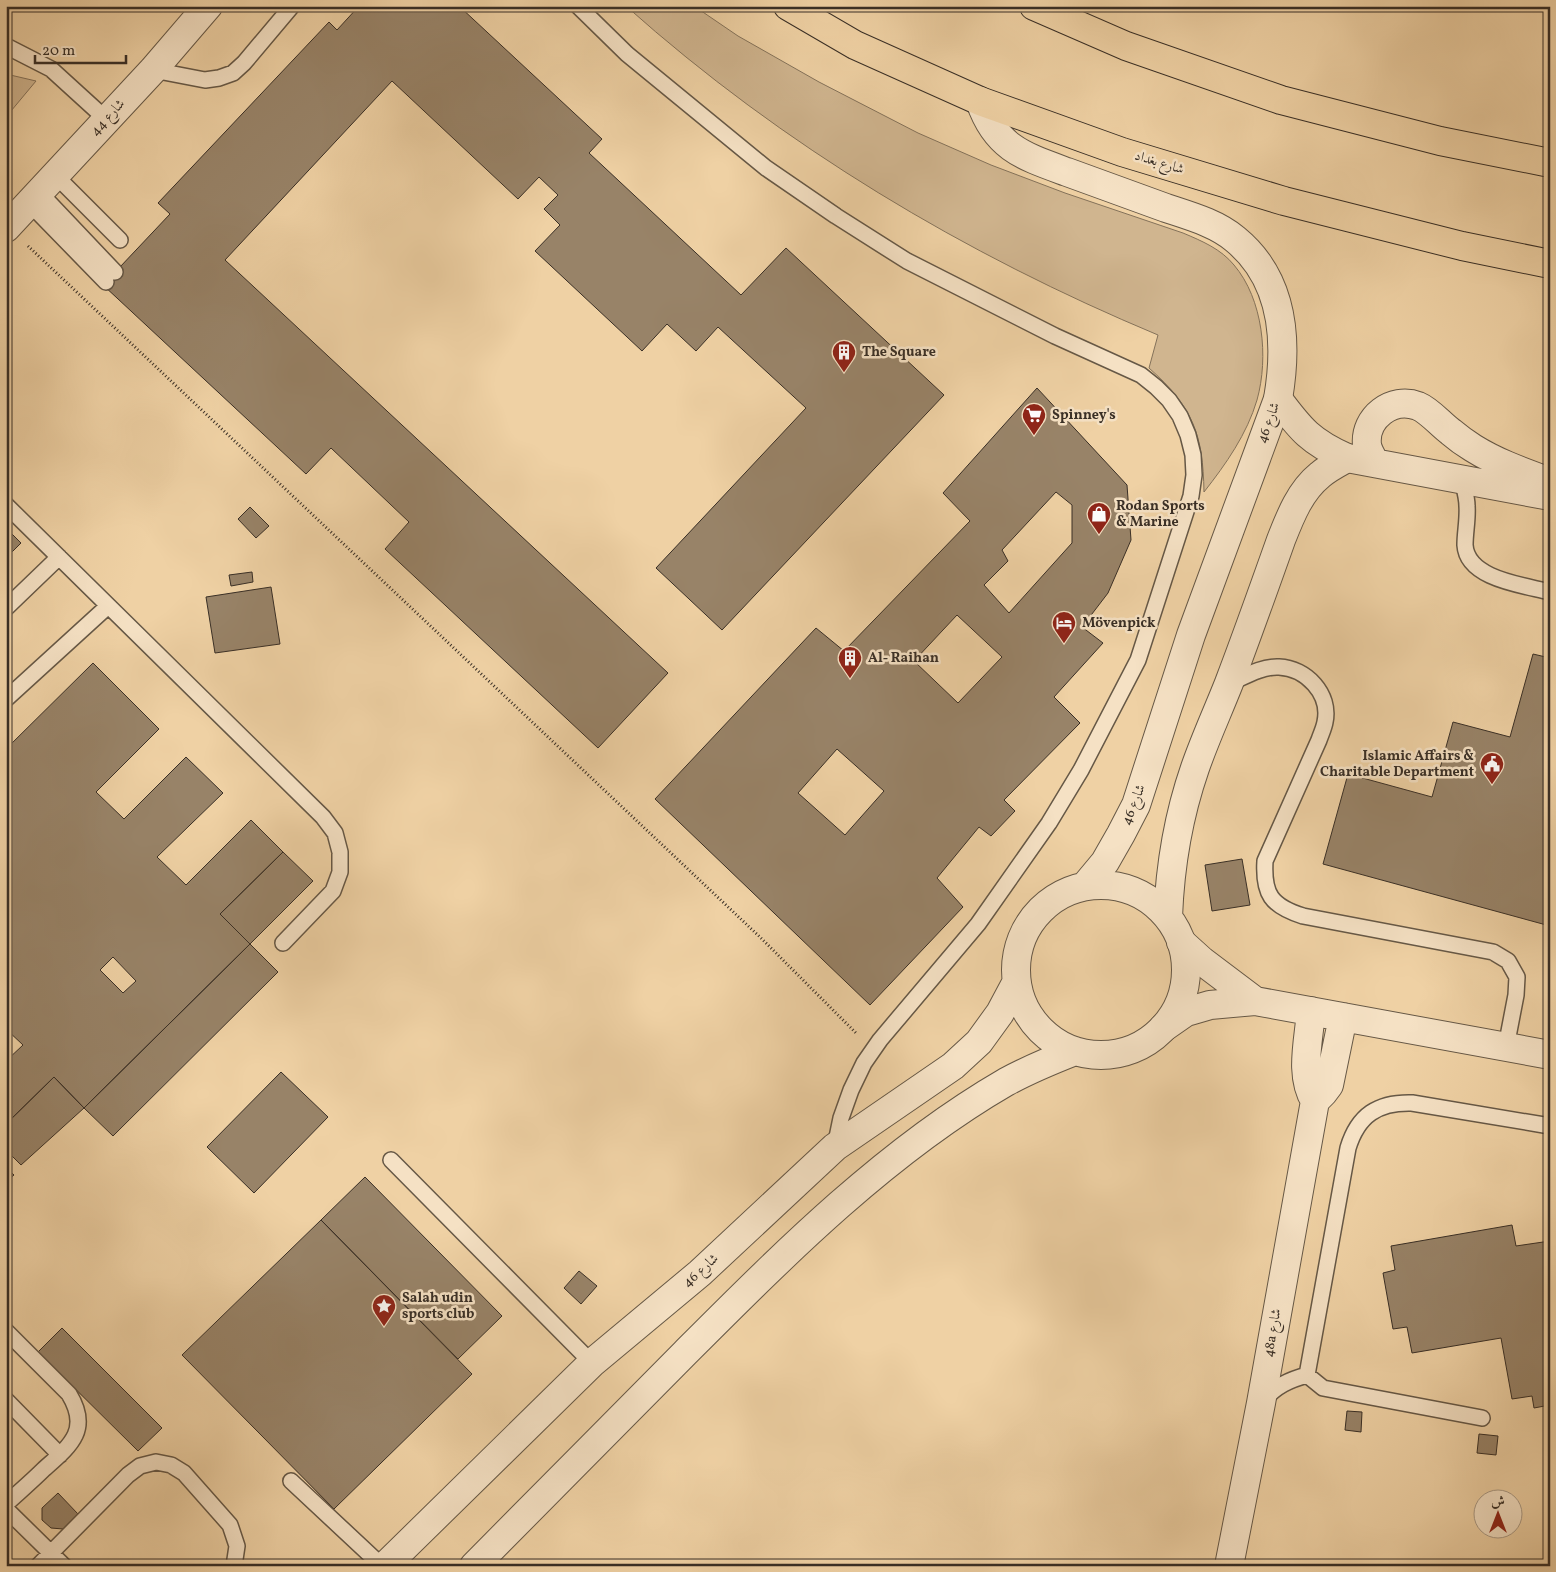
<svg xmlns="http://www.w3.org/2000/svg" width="1556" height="1572" viewBox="0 0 1556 1572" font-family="Vollkorn,Amiri,serif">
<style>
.green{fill:#d0b58f;stroke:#84725a}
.building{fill:#988368;stroke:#392f26;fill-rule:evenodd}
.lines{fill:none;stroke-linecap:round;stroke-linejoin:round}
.service-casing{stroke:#665846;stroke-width:18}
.minor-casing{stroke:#665846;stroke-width:30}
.tertiary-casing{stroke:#665846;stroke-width:30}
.primary-casing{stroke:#392f26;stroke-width:30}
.path{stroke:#392f26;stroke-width:3;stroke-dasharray:1 2.5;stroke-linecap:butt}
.service{stroke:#f5e1c4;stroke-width:15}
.minor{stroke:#f5e1c4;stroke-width:28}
.tertiary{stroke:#f5e1c4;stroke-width:28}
.primary{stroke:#efd1a4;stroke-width:28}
.labels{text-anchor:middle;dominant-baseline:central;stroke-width:5;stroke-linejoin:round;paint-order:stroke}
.street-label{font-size:14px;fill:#392f26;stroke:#f5e1c4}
.poi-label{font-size:14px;font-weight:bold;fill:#392f26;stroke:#f5e1c4;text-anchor:start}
</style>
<rect width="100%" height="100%" fill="#efd1a4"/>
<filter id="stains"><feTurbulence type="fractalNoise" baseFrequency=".004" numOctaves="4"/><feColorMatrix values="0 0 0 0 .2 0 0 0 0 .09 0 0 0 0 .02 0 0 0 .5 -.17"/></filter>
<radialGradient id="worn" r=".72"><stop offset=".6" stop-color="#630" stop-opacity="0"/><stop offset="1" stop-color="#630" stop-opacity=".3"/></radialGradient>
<path class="green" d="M626,6H694L738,36L819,82L918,133L991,165L1065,193L1183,233C1202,241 1221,249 1234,265C1263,299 1269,357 1257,400C1247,434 1226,464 1204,492C1203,434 1193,407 1149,368L1158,335C964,254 783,146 626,6Z
M6,74L36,81L6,117Z"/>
<path class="building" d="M359,6H459L602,139L589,153L741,295L786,248L944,395L722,630L656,568L806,408L718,327L696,351L667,324L642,351L535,251L560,225L544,209L558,195L539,177L518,199L392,81L225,260L668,673L598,748L385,549L409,522L331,448L306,474L103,285L170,214L158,203L329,22L337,30Z
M1037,388L1127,485L1131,540L1108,593L1082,627L1103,643L1054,697L1080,723L1004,800L1015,811L991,836L979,827L937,878L963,907L870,1005L655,799L816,628L844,651L970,521L943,493ZM1056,492L1072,505V543L1009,613L984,585L1008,561L1002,550ZM957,615L1002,657L958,703L914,661ZM837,749L884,791L845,835L798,793Z
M250,507L269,526L256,538L238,519Z
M6,528L21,543L6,558Z
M252,572L253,582L231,586L229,575Z
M271,587L280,644L215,653L206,597Z
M1533,654L1550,658V926L1323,864L1348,774L1432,797L1453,722L1510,737Z
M93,663L159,729L96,792L124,819L186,757L223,793L157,857L186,885L251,820L283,852L220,914L250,944L84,1108L54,1077L6,1124V1061L23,1045L6,1029V749ZM113,957L136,981L123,993L100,970Z
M283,852L313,881L250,944L220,914Z
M1242,859L1250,905L1212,911L1205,865Z
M250,944L278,972L113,1136L84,1108Z
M281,1072L328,1117L254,1193L207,1147Z
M54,1077L84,1108L21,1165L6,1150V1124Z
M6,1167L14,1175L6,1182Z
M365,1177L502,1316L458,1359L321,1220Z
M321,1220L472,1374L334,1509L182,1355Z
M1512,1225L1516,1246L1550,1241V1405L1534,1408L1532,1396L1512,1399L1501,1338L1412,1353L1407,1327L1393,1329L1383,1273L1395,1270L1391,1246Z
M579,1271L597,1286L581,1304L564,1288Z
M62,1328L162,1428L138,1451L38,1352Z
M1347,1411L1362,1412L1361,1432L1345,1430Z
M1479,1434L1498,1436L1496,1455L1477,1453Z
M58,1493L78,1514L63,1529L51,1528L42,1520V1508Z"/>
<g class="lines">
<g class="service-casing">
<path id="service" d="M578,6L627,54L766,168L836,216L907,261L1055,336L1141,375L1156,387L1169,400L1180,416L1188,435L1193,455L1194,475L1191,496L1138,660L1081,770L1049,823L978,924L880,1040L864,1063L851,1090L841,1118L835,1147
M6,46L51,69L107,120
M153,70L205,80L219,78L233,73L244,63L292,6
M56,176L120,240
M40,193L115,272
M30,204L106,282
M1462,479C1464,488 1467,497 1467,506C1468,519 1465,532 1465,545C1467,579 1523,585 1550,592
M6,505L323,817L335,833L340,852V872L333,891L283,943
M6,608L59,557
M1228,684C1244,677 1262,666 1279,667C1306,668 1331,694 1325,722C1324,728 1321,734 1319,740L1265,861C1263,894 1271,906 1303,916L1493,952L1508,961L1517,977L1516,995L1506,1047
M6,699L108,606
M391,1160L592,1363
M6,1331L69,1394C91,1430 70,1446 44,1469C32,1481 19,1492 6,1504
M1307,1375L1348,1148C1358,1115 1378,1102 1412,1103L1550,1126
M1307,1375L1323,1388L1482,1418
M6,1400L60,1455
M1264,1400C1276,1386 1289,1380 1307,1375
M291,1481L382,1566
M6,1509L64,1566
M38,1566L128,1475L140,1466L156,1462L171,1465L184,1473L230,1525L237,1546L234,1566"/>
</g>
<g class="minor-casing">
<path id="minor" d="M6,228L153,70L208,6
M1278,399C1301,430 1311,442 1347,458L1550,496
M1375,463C1372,457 1368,451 1367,445C1364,418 1392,396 1418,406C1430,411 1440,424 1451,432C1458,438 1465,443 1473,448C1497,463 1523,472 1550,482
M1181,942L1202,961L1255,1001
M1311,1011C1309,1040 1299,1075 1315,1101
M1163,1028L1186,1012L1210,1005L1255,1001L1550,1055
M1229,1566L1261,1403L1315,1101L1323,1093L1329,1085L1343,1017"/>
</g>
<g class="tertiary-casing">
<path id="tertiary" d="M980,101C996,148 1023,156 1067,172C1100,184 1133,196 1166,208C1190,216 1216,223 1235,239C1284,279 1288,341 1278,399L1191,635L1136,805L1121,834L1105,862L1085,886
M1016 970a85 85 0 1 1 170 0a85 85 0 1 1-170 0Z
M1168,917C1170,866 1178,817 1195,768C1205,739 1218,711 1229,683C1247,636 1264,588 1281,540C1290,517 1300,491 1320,475C1328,468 1338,463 1347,458
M385,1566L592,1363L700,1273L835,1147L953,1066L979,1042L1000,1013L1016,983
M474,1566C544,1495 615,1424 685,1353C783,1255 885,1152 1006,1082C1028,1070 1052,1060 1075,1051"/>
</g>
<g class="primary-casing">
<path id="primary" d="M788,6L855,45L980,101L1122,152L1284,201L1462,246L1550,264
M1034,6L1126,46L1281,100L1440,141L1550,163"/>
</g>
<path class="path" d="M28,246L762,939L857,1034"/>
<use href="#service" class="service"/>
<use href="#minor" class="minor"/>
<use href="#tertiary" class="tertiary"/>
<use href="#primary" class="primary"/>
</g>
<defs>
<g id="building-pin" transform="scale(1.25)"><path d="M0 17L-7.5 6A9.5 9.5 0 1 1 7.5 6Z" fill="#8f2418" stroke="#f5e1c4"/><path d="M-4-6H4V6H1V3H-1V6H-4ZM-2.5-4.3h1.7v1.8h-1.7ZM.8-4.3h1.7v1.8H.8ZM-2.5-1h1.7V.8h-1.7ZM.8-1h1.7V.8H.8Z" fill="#fff"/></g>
<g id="supermarket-pin" transform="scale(1.25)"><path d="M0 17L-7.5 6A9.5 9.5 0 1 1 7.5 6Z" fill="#8f2418" stroke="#f5e1c4"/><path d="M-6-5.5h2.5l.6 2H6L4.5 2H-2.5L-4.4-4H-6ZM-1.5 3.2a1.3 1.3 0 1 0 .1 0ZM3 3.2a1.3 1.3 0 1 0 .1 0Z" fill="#fff"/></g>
<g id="shop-pin" transform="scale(1.25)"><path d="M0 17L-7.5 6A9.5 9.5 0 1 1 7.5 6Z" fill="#8f2418" stroke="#f5e1c4"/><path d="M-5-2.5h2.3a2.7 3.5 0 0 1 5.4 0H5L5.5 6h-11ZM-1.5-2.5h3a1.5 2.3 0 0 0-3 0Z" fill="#fff"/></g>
<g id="hotel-pin" transform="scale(1.25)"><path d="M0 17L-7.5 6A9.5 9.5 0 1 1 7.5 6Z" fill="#8f2418" stroke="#f5e1c4"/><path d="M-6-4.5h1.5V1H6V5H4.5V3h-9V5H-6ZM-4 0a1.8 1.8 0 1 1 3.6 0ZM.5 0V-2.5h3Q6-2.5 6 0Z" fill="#fff"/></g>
<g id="civic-pin" transform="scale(1.25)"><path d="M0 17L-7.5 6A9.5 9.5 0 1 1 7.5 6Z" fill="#8f2418" stroke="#f5e1c4"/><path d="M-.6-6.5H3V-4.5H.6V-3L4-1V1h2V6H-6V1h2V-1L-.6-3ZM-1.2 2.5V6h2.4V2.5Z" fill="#fff"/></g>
<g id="sight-pin" transform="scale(1.25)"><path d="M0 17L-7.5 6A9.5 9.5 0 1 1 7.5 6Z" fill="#8f2418" stroke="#f5e1c4"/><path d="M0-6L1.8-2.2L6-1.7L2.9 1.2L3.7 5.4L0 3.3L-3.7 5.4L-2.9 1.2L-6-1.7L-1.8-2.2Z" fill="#fff"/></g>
</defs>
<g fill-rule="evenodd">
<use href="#building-pin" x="844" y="352"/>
<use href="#supermarket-pin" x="1034" y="415"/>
<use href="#shop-pin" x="1099" y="514"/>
<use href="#hotel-pin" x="1064" y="623"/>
<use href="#building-pin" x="850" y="658"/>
<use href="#civic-pin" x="1492" y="764"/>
<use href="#sight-pin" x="384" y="1306"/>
</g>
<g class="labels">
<g class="street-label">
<text transform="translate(108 118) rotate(-48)">شارع 44</text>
<text transform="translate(1159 163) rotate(17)">شارع بغداد</text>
<text transform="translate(1269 423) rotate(-70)">شارع 46</text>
<text transform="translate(1134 805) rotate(-68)">شارع 46</text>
<text transform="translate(701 1271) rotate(-42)">شارع 46</text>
<text transform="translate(1273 1333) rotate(-80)">48a شارع</text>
</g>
<g class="poi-label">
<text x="862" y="352">The Square</text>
<text x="1052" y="415">Spinney's</text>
<text x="1116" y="506">Rodan Sports<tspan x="1116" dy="16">&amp; Marine</tspan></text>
<text x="1082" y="623">Mövenpick</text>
<text x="868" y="658">Al- Raihan</text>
<text x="1474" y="756" text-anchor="end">Islamic Affairs &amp;<tspan x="1474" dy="16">Charitable Department</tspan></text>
<text x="402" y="1298">Salah udin<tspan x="402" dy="16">sports club</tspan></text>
</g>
</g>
<rect width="1556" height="1572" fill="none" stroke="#efd1a4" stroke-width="25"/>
<rect x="8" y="8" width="1541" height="1557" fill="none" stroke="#392f26" stroke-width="2.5"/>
<rect x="12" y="12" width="1531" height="1547" fill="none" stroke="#392f26"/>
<g transform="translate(1498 1514)"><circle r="24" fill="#f5e1c4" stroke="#aa9a85"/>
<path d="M0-4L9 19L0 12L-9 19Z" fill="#8f2418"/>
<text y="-8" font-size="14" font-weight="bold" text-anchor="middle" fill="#392f26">ش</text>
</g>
<path d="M35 55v8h91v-8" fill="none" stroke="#392f26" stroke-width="2.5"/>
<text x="42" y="55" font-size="15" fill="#392f26" stroke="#f5e1c4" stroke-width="4" paint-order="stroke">20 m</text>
<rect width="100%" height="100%" filter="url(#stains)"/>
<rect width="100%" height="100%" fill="url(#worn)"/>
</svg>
